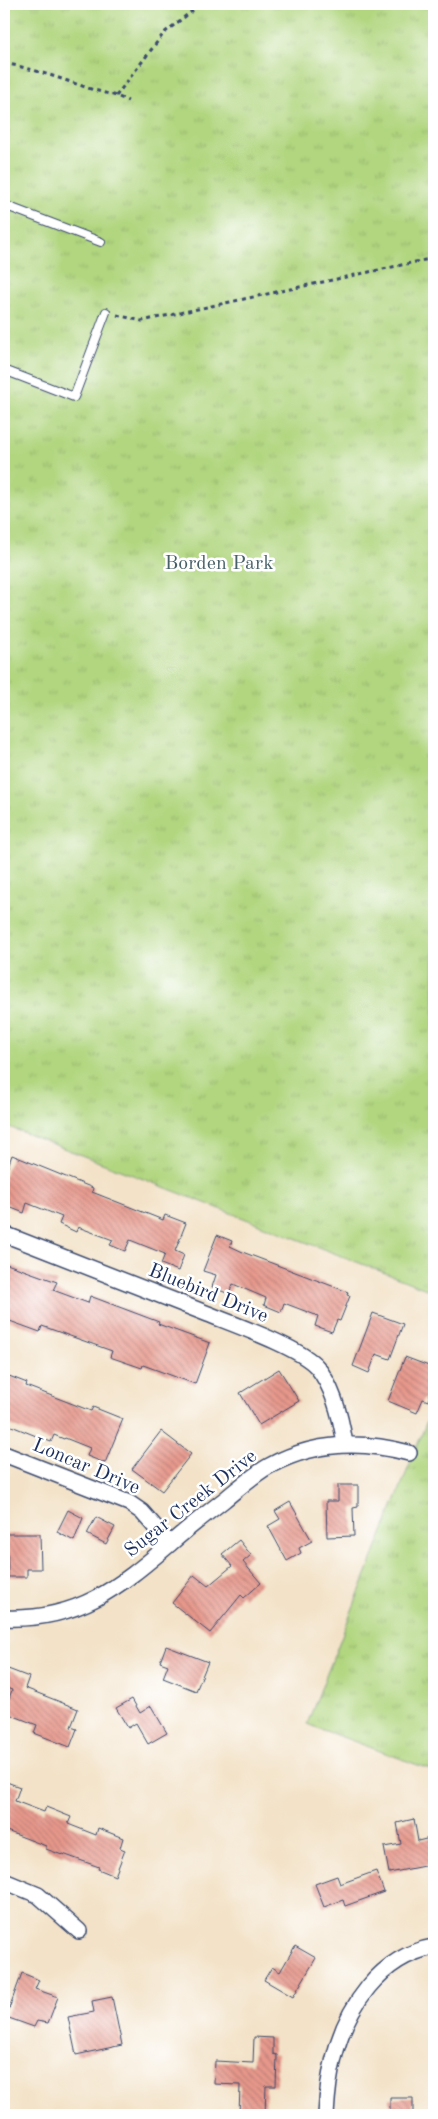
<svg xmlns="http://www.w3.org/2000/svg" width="438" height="2119" viewBox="0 0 438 2119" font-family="'Old Standard TT',serif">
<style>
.park{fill:url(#park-tufts);stroke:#66826e}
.building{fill:url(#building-back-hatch)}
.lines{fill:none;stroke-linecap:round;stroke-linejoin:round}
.service-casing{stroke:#3b4a6e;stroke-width:10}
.minor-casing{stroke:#3b4a6e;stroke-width:18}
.path{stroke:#3b4a6e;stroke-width:3;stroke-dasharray:4 4;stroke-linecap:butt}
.service{stroke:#fff;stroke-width:8}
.minor{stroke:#fff;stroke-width:15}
.labels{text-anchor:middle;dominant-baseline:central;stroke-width:5;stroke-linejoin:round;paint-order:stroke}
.park-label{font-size:20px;fill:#486168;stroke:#fff}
.street-label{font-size:20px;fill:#1b2f5e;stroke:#fff}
</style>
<defs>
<pattern id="park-tufts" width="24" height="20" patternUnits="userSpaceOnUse" patternTransform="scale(1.25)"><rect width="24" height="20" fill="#b1d67f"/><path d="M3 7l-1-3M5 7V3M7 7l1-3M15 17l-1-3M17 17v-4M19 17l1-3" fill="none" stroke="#98b870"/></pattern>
<pattern id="building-back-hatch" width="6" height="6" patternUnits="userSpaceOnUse" patternTransform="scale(1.25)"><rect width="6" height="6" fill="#e7988b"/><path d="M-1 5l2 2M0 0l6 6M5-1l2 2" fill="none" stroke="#ba7c75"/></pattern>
</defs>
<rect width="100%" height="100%" fill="#fff"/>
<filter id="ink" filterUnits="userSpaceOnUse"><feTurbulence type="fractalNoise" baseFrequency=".02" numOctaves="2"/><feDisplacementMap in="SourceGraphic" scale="10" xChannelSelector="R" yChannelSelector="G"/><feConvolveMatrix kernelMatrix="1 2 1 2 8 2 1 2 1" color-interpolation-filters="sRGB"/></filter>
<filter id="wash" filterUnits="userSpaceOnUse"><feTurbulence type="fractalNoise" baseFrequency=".0096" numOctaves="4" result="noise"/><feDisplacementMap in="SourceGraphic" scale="20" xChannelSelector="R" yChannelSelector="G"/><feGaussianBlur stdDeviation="1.12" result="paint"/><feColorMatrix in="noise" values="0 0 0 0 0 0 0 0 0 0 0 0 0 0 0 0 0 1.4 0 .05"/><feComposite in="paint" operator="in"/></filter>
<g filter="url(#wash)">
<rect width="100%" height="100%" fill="#f3e2c7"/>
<path class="park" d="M4,4H434V1292L4,1125Z
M434,1403V1771L307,1724Z"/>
<g id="blocks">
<path class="building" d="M12,1155L93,1188L92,1192L163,1220L165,1215L186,1223L175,1251L184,1255L178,1271L161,1264L165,1254L130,1240L125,1251L110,1245L113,1240L78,1227L76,1232L59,1224L62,1217L27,1203L24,1213L9,1207V1205L4,1203V1177Z
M217,1235L232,1241L230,1246L245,1253L348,1292L347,1295L350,1296L340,1321L337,1320L332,1332L315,1326L318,1316L284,1303L281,1312L264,1305L266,1298L233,1284L229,1294L212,1287L216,1275L203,1271Z
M4,1263L57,1282L53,1290L88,1303L90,1296L159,1322L158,1324L210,1343L195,1384L143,1365L142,1368L110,1357L112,1351L42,1326L40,1332L7,1320L8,1317L4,1316Z
M373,1313L403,1324L390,1359L376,1354L369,1373L353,1366Z
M405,1357L434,1368V1383L428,1401L423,1399L417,1413L388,1401Z
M279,1369L299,1401L259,1425L240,1393Z
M4,1374L27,1383L26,1386L91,1411L93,1407L123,1419L105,1463L87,1456L90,1448L65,1438L64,1439L54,1435L51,1442L4,1423Z
M161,1431L191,1454L162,1491L132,1469Z
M338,1485H358V1507L353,1508L354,1536L327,1537L326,1501H338Z
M290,1502L312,1541L299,1548L301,1553L287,1561L268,1526L280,1519L275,1511Z
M68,1510L83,1518L74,1541L57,1532Z
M96,1517L115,1527L106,1544L87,1534Z
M7,1534H40L41,1569H27V1577H8Z
M239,1540L251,1555L243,1562L261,1583L244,1598L241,1595L210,1633L172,1603L194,1575L208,1586L232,1566L222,1554Z
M166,1646L208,1662L196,1691L163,1678L168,1665L160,1662Z
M8,1669L29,1677L25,1688L78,1709L71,1727L77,1729L70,1747L34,1733L37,1725L4,1712L12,1690L4,1687Z
M132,1699L140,1713L151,1706L167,1733L148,1744L136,1723L128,1728L116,1708Z
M4,1781L20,1787L15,1801L44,1812L46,1807L71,1817L68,1824L96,1835L98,1828L123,1838L120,1848L125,1850L115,1876L98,1869L99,1867L63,1854L62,1855L46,1849V1846L4,1830Z
M414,1819L418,1841L434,1837V1864L389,1873L384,1847L401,1844L397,1823Z
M376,1871L384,1892L345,1906L343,1900L324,1907L315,1884L337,1876L340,1884Z
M295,1946L316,1958L293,1997L264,1980L272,1967L280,1972Z
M22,1973L39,1980L35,1989L58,1997L48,2023L37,2021L34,2027L6,2017Z
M112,1997L122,2045L76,2055L68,2017L94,2012L92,2001Z
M254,2037L273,2038V2054L277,2055L276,2086H266L265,2115H239L240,2085L214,2084L215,2061L253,2063Z
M390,2098H413V2115H390Z"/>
</g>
</g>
<g filter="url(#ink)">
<use href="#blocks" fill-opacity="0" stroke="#3b4a6e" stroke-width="1"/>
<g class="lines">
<g class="service-casing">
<path id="service" d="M4,205L101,242
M4,370L74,397L106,312"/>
</g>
<g class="minor-casing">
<path id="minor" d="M4,1234C72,1261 140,1288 208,1314C233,1324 301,1348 317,1367C334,1388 341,1418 345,1444
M4,1454L129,1503L142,1512L170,1544
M4,1618C78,1621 118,1588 171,1543C188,1528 206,1514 224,1500C239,1488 253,1475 269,1466C313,1442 361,1440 409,1453
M4,1881L38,1895L79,1931
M326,2115C327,2096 329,2076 334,2058C346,2008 380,1956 434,1947"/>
</g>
<path class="path" d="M4,63C34,69 62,79 91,89C104,93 116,95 128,101
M116,96L164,33L201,4
M117,315L142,321L434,258"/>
<use href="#service" class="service"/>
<use href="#minor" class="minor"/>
</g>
</g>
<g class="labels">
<g class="park-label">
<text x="219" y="564">Borden Park</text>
</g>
<g class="street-label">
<text transform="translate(208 1294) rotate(22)">Bluebird Drive</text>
<text transform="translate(86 1467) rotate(23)">Loncar Drive</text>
<text transform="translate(191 1504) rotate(-38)">Sugar Creek Drive</text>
</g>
</g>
<rect width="438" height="2119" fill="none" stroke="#fff" stroke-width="20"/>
</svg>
